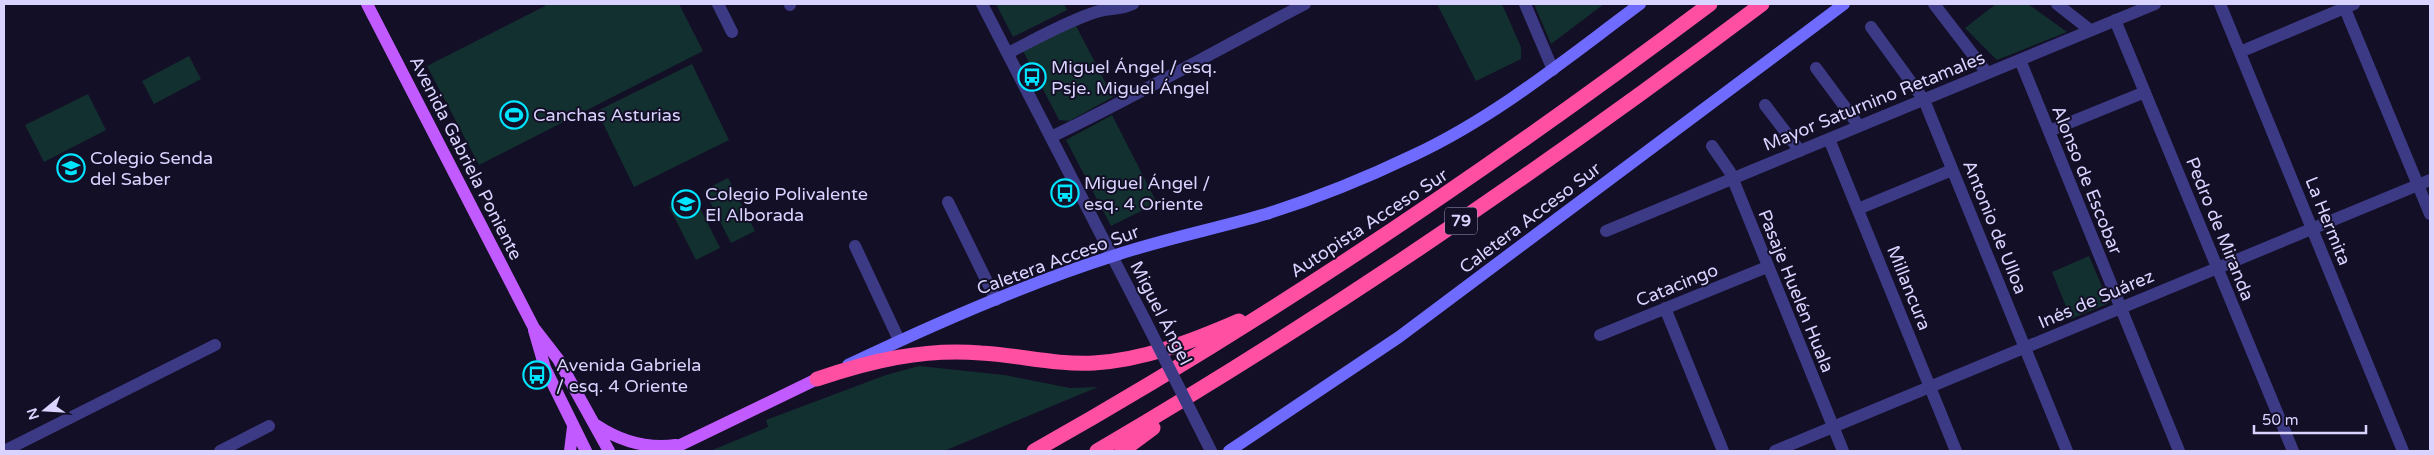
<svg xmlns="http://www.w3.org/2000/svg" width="2434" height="455" viewBox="0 0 2434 455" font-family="'Varela Round',sans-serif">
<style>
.green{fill:#12302f}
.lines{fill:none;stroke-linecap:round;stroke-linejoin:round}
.minor{stroke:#3d3a85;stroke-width:12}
.tertiary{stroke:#3d3a85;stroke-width:12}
.secondary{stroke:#6f6bff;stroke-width:12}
.primary{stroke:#c25bff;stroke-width:12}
.motorway{stroke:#ff4fa3;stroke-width:15}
.tertiary-bridge{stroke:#3d3a85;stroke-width:12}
.labels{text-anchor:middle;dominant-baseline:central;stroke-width:4;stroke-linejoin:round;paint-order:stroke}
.shield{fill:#130f26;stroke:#9e99be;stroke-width:1}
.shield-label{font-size:16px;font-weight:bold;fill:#d9d4ff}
.poi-label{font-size:18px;fill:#d9d4ff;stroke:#130f26;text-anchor:start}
.street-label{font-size:18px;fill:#d9d4ff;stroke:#130f26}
</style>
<rect width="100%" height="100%" fill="#130f26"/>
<path class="green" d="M545,4H679L703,51L479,165L427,66L545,6Z
M996,4H1064L1067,10L1013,37Z
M1437,4H1502L1521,47V59L1476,81Z
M1534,4H1604L1551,44Z
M1996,4H2028L2067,32L1997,60L1965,28Z
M1075,24L1113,97L1069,121L1059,120L1023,51Z
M189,56L201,79L154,104L142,81Z
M692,64L729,140L634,187L597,111Z
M88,94L106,130L44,162L25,125Z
M1112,115L1157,203L1111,226L1066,140Z
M728,178L755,231L731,243L704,190Z
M693,194L720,248L696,260L669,207Z
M2089,256L2109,303L2071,319L2052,272Z
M919,366L1004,375L1070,388L1098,387L944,451H710L768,427L766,420L886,375Z"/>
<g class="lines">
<path class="minor" d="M718,4L732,32
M790,4V5
M1525,4L1553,70
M1934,4L1987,73
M2057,4L2090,30
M2220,4L2403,451
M2115,20L2293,451
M1871,27L1924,100L2067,451
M2240,52L2354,4
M1008,53C1036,39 1065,22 1096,12C1109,8 1121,10 1133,4
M2020,60L2179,451
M1816,68L1859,126
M1765,105L1800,151
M2049,131L2145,92
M1051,137C1137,96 1220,48 1305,4
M1829,139L1956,451
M1712,146L1730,172L1843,451
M948,202L996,300
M1858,209L1952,170
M1606,231L2155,4
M855,246L899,340
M1665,308L1723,451
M1600,335L1767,267
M4,451L215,345
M220,451L269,426
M1775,451L2430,180"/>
<path class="tertiary" d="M982,4L1145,320
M2343,4L2430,214
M1204,437L1211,451"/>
<path class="secondary" d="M848,365C934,324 1022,285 1113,256C1163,239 1215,229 1266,214C1317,198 1366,178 1414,155C1497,116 1567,58 1640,4
M1229,451L1399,337L1844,4"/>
<path class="primary" d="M367,4L534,328L558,359L609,451
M534,330L545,368L586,451
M596,425C620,441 647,449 676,445
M570,451L573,427
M668,451L817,379"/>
<path class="motorway" d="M817,379C870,361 924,348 981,353C1019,355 1055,365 1094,363C1144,360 1193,341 1239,321
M1034,451C1271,318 1494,166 1710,4
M1097,451C1328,316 1548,165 1762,4
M1122,451L1153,428"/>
<path class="tertiary-bridge" d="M1145,320L1204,437"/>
</g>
<defs>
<g id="bus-ring" transform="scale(1.4375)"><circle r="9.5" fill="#130f26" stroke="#00e5ff" stroke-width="1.5"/><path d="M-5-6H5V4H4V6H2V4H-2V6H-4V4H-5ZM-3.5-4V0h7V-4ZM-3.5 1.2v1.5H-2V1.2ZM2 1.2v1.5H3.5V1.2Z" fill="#00e5ff"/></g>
<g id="stadium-ring" transform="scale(1.4375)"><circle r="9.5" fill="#130f26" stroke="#00e5ff" stroke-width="1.5"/><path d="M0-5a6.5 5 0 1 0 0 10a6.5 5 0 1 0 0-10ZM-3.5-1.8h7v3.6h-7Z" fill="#00e5ff"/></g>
<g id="school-ring" transform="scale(1.4375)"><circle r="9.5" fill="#130f26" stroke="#00e5ff" stroke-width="1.5"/><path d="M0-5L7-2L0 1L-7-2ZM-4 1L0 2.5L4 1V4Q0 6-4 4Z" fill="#00e5ff"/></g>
</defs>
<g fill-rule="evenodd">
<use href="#bus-ring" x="1032" y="77"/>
<use href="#stadium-ring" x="514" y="115"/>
<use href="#school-ring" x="71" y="168"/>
<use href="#bus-ring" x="1065" y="193"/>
<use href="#school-ring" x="686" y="204"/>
<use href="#bus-ring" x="537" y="375"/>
</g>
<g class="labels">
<rect class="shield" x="1445" y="207.5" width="32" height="27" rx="4"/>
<g class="shield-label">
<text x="1461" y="221">79</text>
</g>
<g class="poi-label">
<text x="1051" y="67">Miguel Ángel / esq.<tspan x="1051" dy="21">Psje. Miguel Ángel</tspan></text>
<text x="533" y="115">Canchas Asturias</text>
<text x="90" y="158">Colegio Senda<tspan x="90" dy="21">del Saber</tspan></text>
<text x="1084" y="183">Miguel Ángel /<tspan x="1084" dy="21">esq. 4 Oriente</tspan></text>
<text x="705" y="194">Colegio Polivalente<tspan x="705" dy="21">El Alborada</tspan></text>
<text x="556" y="365">Avenida Gabriela<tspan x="556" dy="21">/ esq. 4 Oriente</tspan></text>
</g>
<g class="street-label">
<text transform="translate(1874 101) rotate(-22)">Mayor Saturnino Retamales</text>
<text transform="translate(466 158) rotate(63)">Avenida Gabriela Poniente</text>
<text transform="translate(2087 180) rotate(68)">Alonso de Escobar</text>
<text transform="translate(1530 218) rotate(-37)">Caletera Acceso Sur</text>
<text transform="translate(2328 221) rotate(68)">La Hermita</text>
<text transform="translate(1369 223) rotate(-33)">Autopista Acceso Sur</text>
<text transform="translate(1995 227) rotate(68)">Antonio de Ulloa</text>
<text transform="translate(2220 229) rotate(68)">Pedro de Miranda</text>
<text transform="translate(1058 260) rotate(-20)">Caletera Acceso Sur</text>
<text transform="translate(1677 285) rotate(-22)">Catacingo</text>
<text transform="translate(1909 288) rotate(68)">Millancura</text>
<text transform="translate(1796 291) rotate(68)">Pasaje Huelén Huala</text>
<text transform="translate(2096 299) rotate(-23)">Inés de Suárez</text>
<text transform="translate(1161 313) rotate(63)">Miguel Ángel</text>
</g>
</g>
<rect width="2434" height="455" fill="none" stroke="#d9d4ff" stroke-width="10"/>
<g transform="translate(45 410) rotate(252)" stroke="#130f26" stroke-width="4" paint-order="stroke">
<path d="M0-4L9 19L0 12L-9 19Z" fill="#d9d4ff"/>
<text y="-8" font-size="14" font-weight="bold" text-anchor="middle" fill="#d9d4ff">N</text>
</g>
<path d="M2254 425v8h112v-8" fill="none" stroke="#d9d4ff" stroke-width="2.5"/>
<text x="2262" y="425" font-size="15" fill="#d9d4ff" stroke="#130f26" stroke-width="4" paint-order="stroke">50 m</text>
</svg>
